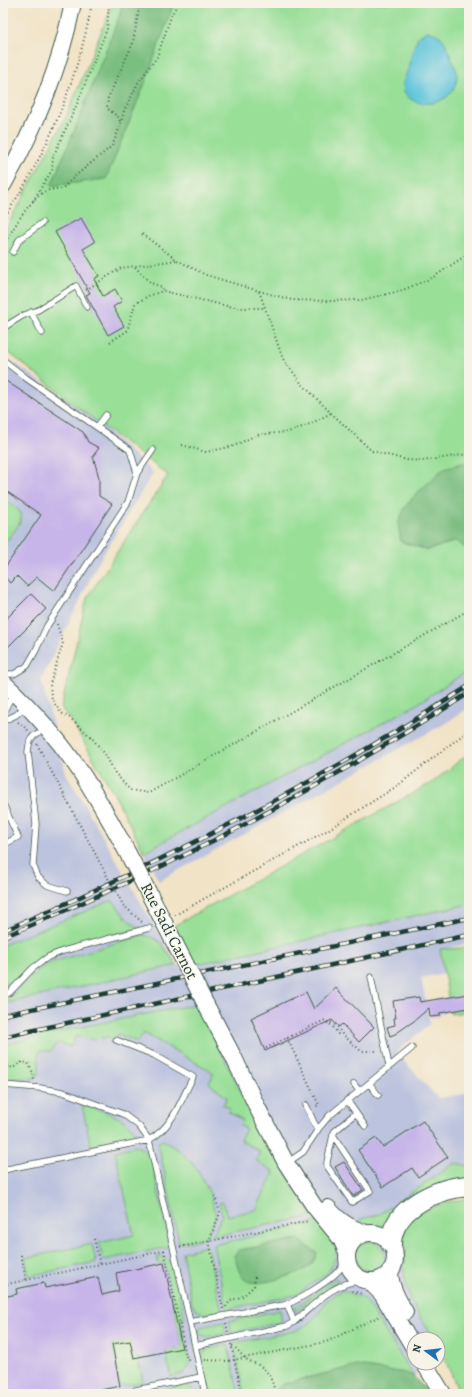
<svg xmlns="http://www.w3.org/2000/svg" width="472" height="1397" viewBox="0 0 472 1397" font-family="Alegreya,serif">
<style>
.industrial{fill:#bcc3de}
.green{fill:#99df98;stroke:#5c8e66}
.forest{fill:#7abe80;stroke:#4c7e5a}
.water{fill:#5ec5db;stroke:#3e8188}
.building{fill:#c7b5e9}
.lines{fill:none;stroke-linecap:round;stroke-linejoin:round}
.service-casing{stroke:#3e564a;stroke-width:7}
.secondary-casing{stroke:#3e564a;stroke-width:18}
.motorway-casing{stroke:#3e564a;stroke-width:22}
.path{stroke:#3e564a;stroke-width:2;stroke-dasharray:1 3;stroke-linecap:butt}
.service{stroke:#fff;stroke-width:5.5}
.secondary{stroke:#fff;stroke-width:16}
.motorway{stroke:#fff;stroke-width:20}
.rail-casing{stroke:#1f3d34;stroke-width:4.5}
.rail{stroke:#f7f3e8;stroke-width:3;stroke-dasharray:9;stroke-linecap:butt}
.secondary-bridge-casing{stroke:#3e564a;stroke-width:18;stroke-linecap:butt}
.path-bridge{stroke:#3e564a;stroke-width:2;stroke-dasharray:1 3;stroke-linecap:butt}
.secondary-bridge{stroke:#fff;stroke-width:16}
.labels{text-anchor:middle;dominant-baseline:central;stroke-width:3;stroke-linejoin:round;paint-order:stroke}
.street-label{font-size:16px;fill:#1f3d34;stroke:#f7f3e8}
</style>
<rect width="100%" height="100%" fill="#f7f3e8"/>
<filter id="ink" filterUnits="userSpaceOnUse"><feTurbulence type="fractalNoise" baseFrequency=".025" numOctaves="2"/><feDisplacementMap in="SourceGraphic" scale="8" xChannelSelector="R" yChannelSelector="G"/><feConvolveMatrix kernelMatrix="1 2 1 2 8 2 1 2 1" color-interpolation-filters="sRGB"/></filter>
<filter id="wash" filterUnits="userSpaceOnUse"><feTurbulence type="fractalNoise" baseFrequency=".012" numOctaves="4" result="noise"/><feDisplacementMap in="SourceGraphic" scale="16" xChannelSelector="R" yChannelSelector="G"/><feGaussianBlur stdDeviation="0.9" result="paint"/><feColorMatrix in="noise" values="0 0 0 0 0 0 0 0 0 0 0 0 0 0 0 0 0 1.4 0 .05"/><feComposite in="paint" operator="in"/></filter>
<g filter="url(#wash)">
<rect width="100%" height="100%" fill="#f1e3c6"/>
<path class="industrial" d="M3,355L98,422L153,473L98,563L41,680L66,773L177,965H192L469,901V943L440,950L444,973L421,978L430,1024L396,1052L438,1098L464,1094L469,1090V1166L455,1163L380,1214L403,1239L405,1253L404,1266L413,1304L435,1339H414V1363H425L414,1377L403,1379L383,1394H3Z
M469,670V707L446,723L159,881L144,852L414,706Z"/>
<path class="green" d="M113,3H469V670L414,706L144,852L113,792L69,717L61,708L87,598L168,475L80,409L3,348V234L67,115Z
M3,499C8,503 16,506 19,511C27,520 11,534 6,542L3,543Z
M469,753V904L192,965L175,925L433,782Z
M110,901L114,902L126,918L140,929L54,949L28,968L14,982L3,984V945Z
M142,935L154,938L162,944L177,965L3,1004L30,977L46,964Z
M469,948V1011L451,1014L440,949Z
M197,1004L263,1136L313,1216L213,1236L222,1214L219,1203L223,1202L227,1216L256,1210L274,1172L256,1160L260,1152L240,1140L246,1129L239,1125L243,1120L228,1112L230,1108L223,1105L227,1098L209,1083L214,1073L144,1033L137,1042L119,1034L111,1039L106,1036L103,1039L100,1036L96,1040L76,1036L71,1047L58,1042L51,1051H39V1073L36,1078L3,1079V1045L65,1030Z
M82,1105C103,1111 127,1116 138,1136L91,1146Z
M163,1140L180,1151L198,1170L210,1194L216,1216L206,1238L179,1243L158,1142Z
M136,1146L145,1150L151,1156L170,1247L103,1260L99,1243L134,1235L115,1151Z
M455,1163L469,1166V1181L390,1226H360L361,1219L380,1214Z
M469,1198V1394H460L438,1344V1339H435C422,1321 408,1302 405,1280C403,1271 405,1263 405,1255C406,1247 401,1239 404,1231C412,1207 448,1202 469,1198Z
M317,1222L331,1237L335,1246L336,1254L333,1264L327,1273L296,1295L227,1309L213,1245Z
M355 1256a15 15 0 1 1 30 0a15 15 0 1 1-30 0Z
M92,1244L96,1262L29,1276L25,1258Z
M207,1246L222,1311L205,1314L198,1311L192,1304L182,1252Z
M161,1256L173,1264L185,1319L181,1321L190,1364C186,1373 181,1375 171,1377L166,1351L182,1348L164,1263L158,1264L157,1257Z
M336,1278L338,1281L298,1310L295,1311L294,1309L296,1307Z
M342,1290L365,1299L414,1377L406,1373L390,1371L310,1377L284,1384L270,1394H244L233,1343L295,1331L310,1323L318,1314L326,1301Z
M280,1310L282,1322L231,1333L229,1321Z
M224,1322L226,1333C217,1335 207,1340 199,1333L200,1327Z
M130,1341L133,1358L138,1357L143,1382L120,1386L112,1344Z
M228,1345L239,1394H209L202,1360V1354L208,1349Z
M184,1385L192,1388L196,1394H145Z"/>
<path class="forest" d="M122,3H174L145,83L106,179L51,186L79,119L120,14Z
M462,463H469V551L456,541L428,550L401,542L398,524L405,507L416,494L444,468Z
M298,1239L317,1253C316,1256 314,1261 312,1264C303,1274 259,1287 247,1281C239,1277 237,1263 234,1256L239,1250Z
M357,1366L406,1373L414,1377L429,1394H270L284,1384L310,1377Z"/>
<path class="water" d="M427,31C443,35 445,40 450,55C452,61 456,67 457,73C459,111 402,112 403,84C403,80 406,76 407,72C410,60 413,48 418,37Z"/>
<g id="blocks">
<path class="building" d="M81,218L95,242L83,249L99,276L94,279L103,296L115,289L122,301L113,307L124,326L108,335L86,295L90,293L55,232Z
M3,379L83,432L88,442L99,448L93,456L99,478V496L112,504L54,591L37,577L27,586L17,576L10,583L3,575V564L6,566L41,515L3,489Z
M31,594L46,609L3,652V622Z
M336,988L374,1027L359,1042L342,1024L339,1027L332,1020L265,1051L251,1018L306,992L314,1009Z
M469,994V1008L440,1013V1016L430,1017L429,1008L414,1021L395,1034L390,1036L387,1027L395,1025L394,1018H396L393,1001L419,997L420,1002Z
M423,1121L448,1157L418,1177L412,1168L383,1187L358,1150L376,1138L383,1147Z
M344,1162L363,1190L353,1196L335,1167Z
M164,1263L182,1348L134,1358L130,1341L112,1344L120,1386L87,1393V1394H3V1297L17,1294L16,1289L44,1283L45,1288L98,1277L102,1295L119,1291L116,1273Z"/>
</g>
</g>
<g filter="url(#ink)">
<use href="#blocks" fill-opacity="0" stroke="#3e564a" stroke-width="1"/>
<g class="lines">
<g class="service-casing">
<path id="service" d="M13,252L19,240L42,223
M31,312L42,333
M3,328L22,316L38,310L76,286L87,307
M3,360L26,378L130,450L137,473L128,502L47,626L35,652L27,666L14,674H9L3,672
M97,427L106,415
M137,473L153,450
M3,713L9,701L15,695
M3,721L16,715L26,706
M38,733C30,737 29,743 28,752L36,824L33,865L38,877L47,885L67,891
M3,804L18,837L3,845
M371,977L389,1066
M3,996L10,992L33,968L48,957L63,951L149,928
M369,1083L378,1095
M354,1084L359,1091
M3,1085L40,1088L63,1092L123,1114L139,1126L149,1140L190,1322L205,1394
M347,1100L365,1126
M306,1105L315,1125L319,1128
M333,1135L327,1162V1166L352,1202L370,1191L333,1135L335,1131L356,1113
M287,1163L303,1152L319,1128L329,1116L412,1048
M3,1170L149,1140C173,1127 181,1100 193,1077L154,1055L116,1040
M287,1304L294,1322
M190,1322L284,1305C296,1302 331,1280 339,1270C343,1266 345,1261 346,1256
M195,1346L287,1326L294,1322C316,1303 332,1283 363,1280
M131,1394L136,1390L201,1377"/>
</g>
<g class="secondary-casing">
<path id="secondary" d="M3,185C36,127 60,68 73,3
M3,682C35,712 66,747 89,785C105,811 120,838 134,865
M143,882L186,965
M205,1003L234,1058L258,1109L286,1163L314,1206L341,1239L347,1252
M328,1208C339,1221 349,1228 366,1233
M347 1257a24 24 0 1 1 48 0a24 24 0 1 1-48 0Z
M390,1271C390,1286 398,1300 405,1312
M369,1281L382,1294L414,1348
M424,1363L443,1394"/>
</g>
<g class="motorway-casing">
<path id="motorway" d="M391,1243C393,1207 438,1188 469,1186"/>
</g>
<path class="path" d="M120,121L118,117L107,108L108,98L133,43L140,3
M33,201L52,170L53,157L77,104L107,29L109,3
M3,219C47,155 78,79 92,3
M142,234L177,260L206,275L259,291L283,359L302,384L331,413L372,451L407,460L422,461L469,454
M3,245C15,227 26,204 44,192C49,189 56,189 62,189L74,177L112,146L118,132L124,111L138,83L157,57L172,14L178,3
M135,267L151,283L162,287L163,291
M86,290L121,268L177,260
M259,291L292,300L330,301L361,300L400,291L432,278L462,258L469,250
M110,342L127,331L135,304L148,296L163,291L227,306L243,308H265
M182,445L206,452L234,446L256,435L288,432L310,424L331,413
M57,624L63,643L50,684L51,696L54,703L61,713L69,717L91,737L105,754L115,773L130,790L149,793L469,610
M18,722L29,731
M37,744L108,878
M116,891L123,905L142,922
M175,915L326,831L397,786L469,730
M327,1023L330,1022L337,1026L341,1033L361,1051H378
M287,1038L319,1105L314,1107
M266,1048L325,1020L334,1028L338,1034L341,1033
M3,1065L13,1068L22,1062L28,1063L33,1073L34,1080
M215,1196L220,1213L209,1241L223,1309
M94,1239L100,1264
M180,1247L309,1221
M164,1250L187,1359H190
M21,1255L26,1280
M3,1285L166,1250
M352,1291L363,1294
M226,1307L230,1301L243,1296L254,1286L255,1277
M226,1323L228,1332
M231,1344L242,1394
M232,1346C238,1349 241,1355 246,1359C250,1362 256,1363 260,1366C271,1373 272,1383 276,1394
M205,1360L228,1361L326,1342L380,1316"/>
<use href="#service" class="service"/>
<use href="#secondary" class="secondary"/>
<use href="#motorway" class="motorway"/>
<g class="rail-casing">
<path id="rail" d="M3,931C165,862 321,781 469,686
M3,937C49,918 96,897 141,876C255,823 364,760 469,693
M3,1015L469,918
M3,1037L469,935"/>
</g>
<use href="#rail" class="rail"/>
<g class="secondary-bridge-casing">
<path id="secondary-bridge" d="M134,865L143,882
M186,965L205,1003"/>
</g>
<path class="path-bridge" d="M108,878L116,891"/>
<use href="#secondary-bridge" class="secondary-bridge"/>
</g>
</g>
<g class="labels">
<g class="street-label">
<text transform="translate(169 931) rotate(63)">Rue Sadi Carnot</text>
</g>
</g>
<rect width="472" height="1397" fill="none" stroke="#f7f3e8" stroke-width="16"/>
<g transform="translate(426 1351) rotate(285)"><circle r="19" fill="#f7f3e8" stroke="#a1aaa0"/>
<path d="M0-3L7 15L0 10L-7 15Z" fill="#1f6fb2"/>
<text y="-6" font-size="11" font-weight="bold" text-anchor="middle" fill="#1f3d34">N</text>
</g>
</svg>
